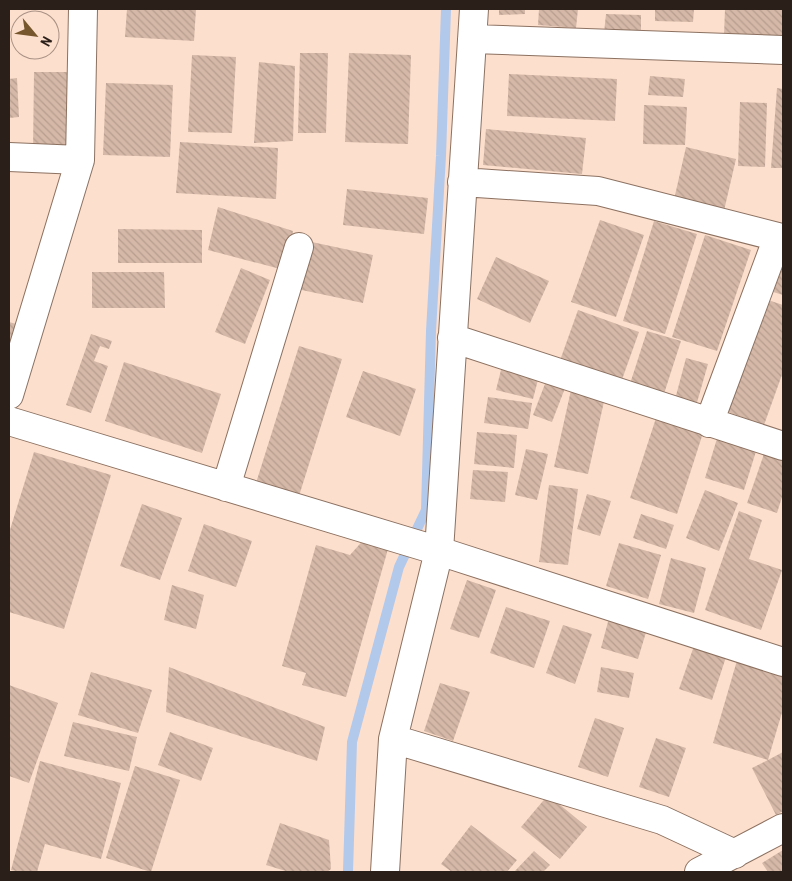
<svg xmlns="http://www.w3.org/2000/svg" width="792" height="881" viewBox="0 0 792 881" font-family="'Roboto Condensed',sans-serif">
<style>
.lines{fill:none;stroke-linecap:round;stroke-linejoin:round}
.stream{stroke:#b2c9eb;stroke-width:10}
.building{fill:url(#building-back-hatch)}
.minor-casing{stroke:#8c7161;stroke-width:30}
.minor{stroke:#fff;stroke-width:28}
</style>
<defs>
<pattern id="building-back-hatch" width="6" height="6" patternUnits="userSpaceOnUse" patternTransform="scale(1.25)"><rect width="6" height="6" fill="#d5b8a7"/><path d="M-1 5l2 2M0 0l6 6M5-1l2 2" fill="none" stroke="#b79e8f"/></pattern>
</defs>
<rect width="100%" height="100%" fill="#fddfcd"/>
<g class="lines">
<path class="stream" d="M348,872L352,742L399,567L426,510L431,331L441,156L446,9"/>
</g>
<path class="building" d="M127,9H196L194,41L125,37Z
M499,9H525V14L499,15Z
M539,9H578L576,28L538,25Z
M655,9H694L693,22L655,21Z
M725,9H783V36L724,35Z
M606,14L641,15V35L604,33Z
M300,53H328L326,133H298Z
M349,53L411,55L408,144L345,142Z
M192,55L236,57L232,133L188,132Z
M259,62L295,66L293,141L254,143Z
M34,72H69L68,151H33Z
M509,74L617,79L615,121L507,116Z
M650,76L685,79L683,97L648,95Z
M17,78L19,117L9,118V79Z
M106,83L173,85L170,157L103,155Z
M777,88L783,89V168H771Z
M740,102L767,103L765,167L738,166Z
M644,105L687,107L685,145L643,144Z
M486,129L586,138L582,174L483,165Z
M180,142L278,148L276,199L176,193Z
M686,147L736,159L723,215L673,204Z
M347,189L428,198L424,234L343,225Z
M218,207L293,231L284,270L208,250Z
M600,220L644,235L616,317L571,302Z
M654,221L697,234L665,334L623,321Z
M118,229L202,230V263H118Z
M705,235L751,250L717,351L672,337Z
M307,241L373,255L363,303L297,289Z
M496,257L549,281L530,323L477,299Z
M783,259V295L770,291Z
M241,268L270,280L245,344L215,332Z
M92,272H164L165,308H92Z
M768,300L783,305V372L764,425L728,412Z
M578,310L639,332L619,388L558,366Z
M9,322L20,325L9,362Z
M647,331L681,341L662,400L628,390Z
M91,334L112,341L109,349L100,346L94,361L108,366L91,413L66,405Z
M299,346L342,359L299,496L256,483Z
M686,358L708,364L694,413L673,407Z
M124,362L221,394L202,453L105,421Z
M502,366L539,376L533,399L496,390Z
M363,371L416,389L400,436L346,417Z
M548,376L567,383L552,422L533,415Z
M571,390L605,397L588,474L554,467Z
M488,397L532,403L528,429L484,423Z
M656,418L703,433L677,514L630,498Z
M477,432L517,435L514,468L474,464Z
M719,432L758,445L744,490L705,478Z
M526,449L548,454L537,500L515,495Z
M34,452L111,475L64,629L9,612V533Z
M764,454L783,461V494L777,513L747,503Z
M473,470L508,472L505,502L470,499Z
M549,485L578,489L568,565L539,562Z
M705,490L738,503L719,551L686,538Z
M587,494L611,501L600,536L577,529Z
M142,504L182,518L160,580L120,566Z
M739,511L762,520L749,559L782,570L761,630L705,610Z
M641,514L674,525L666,549L633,538Z
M204,524L252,541L236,587L188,571Z
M367,536L390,542L346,697L302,685L306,673L282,666L316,545L350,555Z
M619,543L661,555L648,599L606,586Z
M671,558L706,568L694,613L659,604Z
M467,580L496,590L479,638L450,629Z
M172,585L204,595L196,629L164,620Z
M506,607L550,621L534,668L490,653Z
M609,618L647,629L638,659L601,648Z
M563,625L592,634L575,684L546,673Z
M695,643L727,654L712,700L679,689Z
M738,657L783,671V709L768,760L783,752V811L776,815L752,768L768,760L713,743Z
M169,667L325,727L317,761L166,712Z
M601,667L634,673L629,698L597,692Z
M91,672L152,690L138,733L78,715Z
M440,683L470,692L453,741L424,731Z
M9,685L58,703L29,783L9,776Z
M595,718L624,728L608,777L578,767Z
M73,722L137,737L129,771L64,756Z
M170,732L213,748L201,781L158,765Z
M656,738L686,748L669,797L639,787Z
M40,761L121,783L101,859L45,844L37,872H21L11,870Z
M135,766L180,780L151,872L106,858Z
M548,795L587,827L560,859L521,827Z
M280,823L329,840L331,869L327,872H289L266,865Z
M471,825L517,860L507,872H452L441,864Z
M783,850V872H768L762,863Z
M534,851L550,865L543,872H514Z"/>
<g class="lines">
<g class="minor-casing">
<path id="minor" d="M472,39L783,50
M9,157L80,160
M462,182L598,191L778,237L709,423
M452,338L783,446
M9,395L80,160L83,9
M9,421L439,551L783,662
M226,487L299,247
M393,739L662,820L735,854
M385,872L393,739L439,551L474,9
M699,872L783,828"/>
</g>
<use href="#minor" class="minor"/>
</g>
<rect width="792" height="881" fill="none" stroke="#2a1f19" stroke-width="20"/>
<g transform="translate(35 35) rotate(119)"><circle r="24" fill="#fddfcd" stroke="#a99285"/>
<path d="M0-4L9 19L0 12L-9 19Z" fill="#76562c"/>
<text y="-8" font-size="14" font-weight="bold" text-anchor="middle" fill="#2a1f19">N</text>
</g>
</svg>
